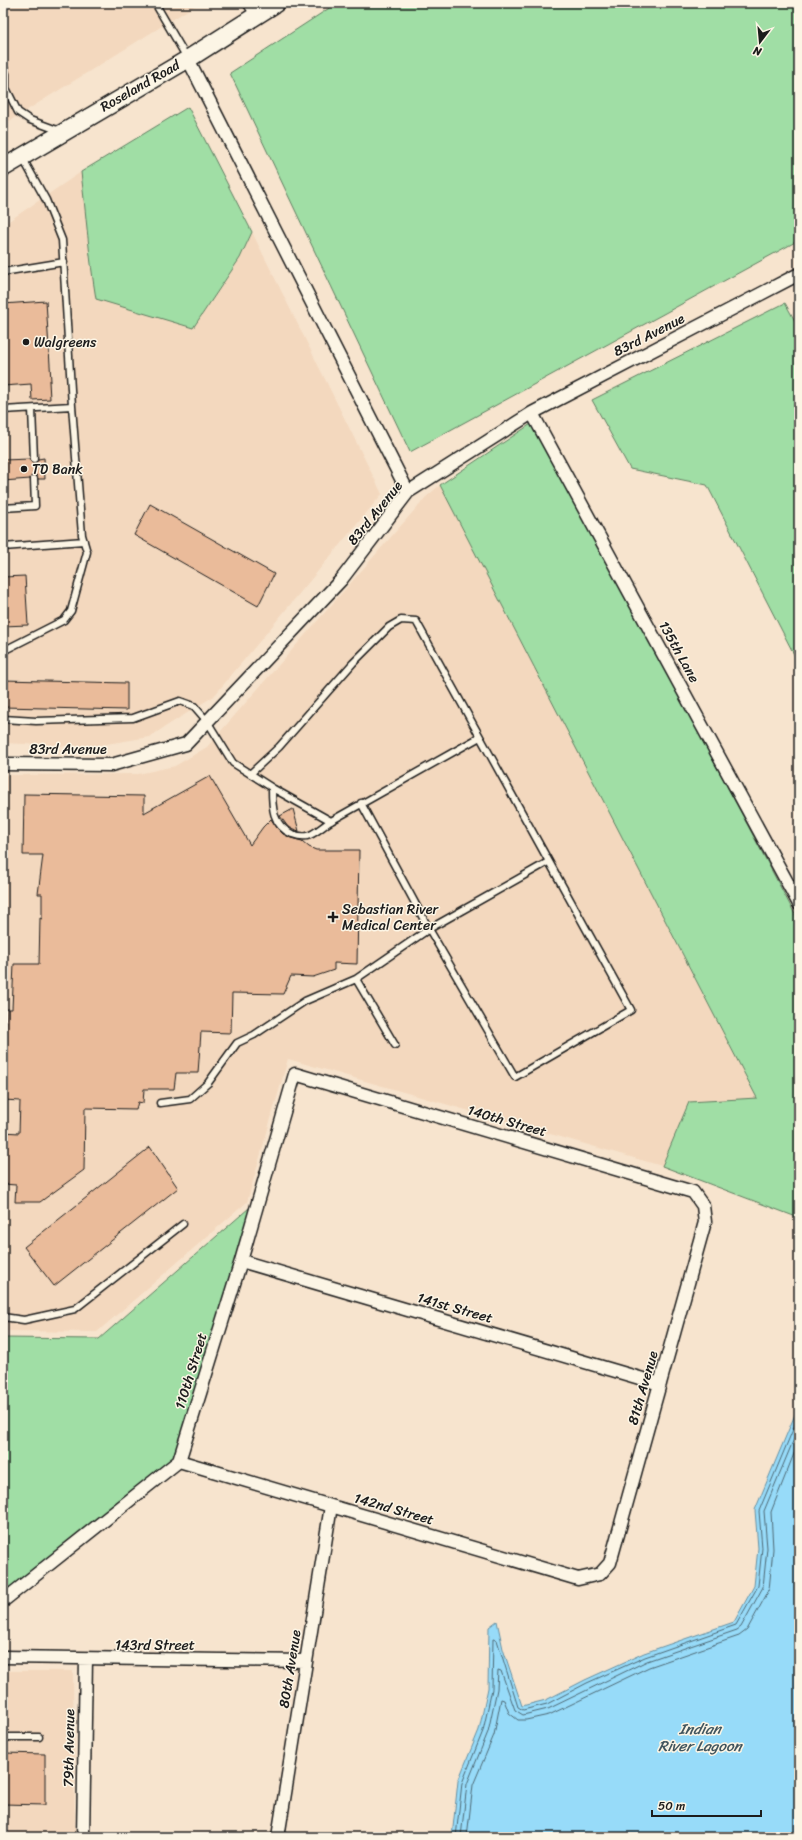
<svg xmlns="http://www.w3.org/2000/svg" width="802" height="1840" viewBox="0 0 802 1840" font-family="Sriracha,sans-serif">
<style>
.built{fill:#f3d8be}
.green{fill:#a0dea5;stroke:#5e7d60}
.water{fill:#97dbf9;stroke:#668fa1}
.lines{fill:none;stroke-linecap:round;stroke-linejoin:round}
.shore{stroke:#4d6874;stroke-width:1}
.building{fill:#eabb9a;stroke:#1c1c1c}
.service-casing{stroke:#1c1c1c;stroke-width:9}
.minor-casing{stroke:#1c1c1c;stroke-width:15}
.secondary-casing{stroke:#1c1c1c;stroke-width:20}
.service{stroke:#fcf5e5;stroke-width:6}
.minor{stroke:#fcf5e5;stroke-width:12}
.secondary{stroke:#fcf5e5;stroke-width:17}
.poi-dot{fill:#1c1c1c;stroke:#fcf5e5;stroke-width:1.5}
.labels{text-anchor:middle;dominant-baseline:central;stroke-width:3;stroke-linejoin:round;paint-order:stroke}
.street-label{font-size:14px;fill:#1c1c1c;stroke:#fcf5e5}
.poi-label{font-size:14px;fill:#1c1c1c;stroke:#fcf5e5;text-anchor:start}
.water-label{font-size:15px;font-style:italic;fill:#41555e;stroke:#fcf5e5}
</style>
<rect width="100%" height="100%" fill="#f7e4ce"/>
<filter id="ink" filterUnits="userSpaceOnUse"><feTurbulence type="fractalNoise" baseFrequency=".025" numOctaves="2"/><feDisplacementMap in="SourceGraphic" scale="8" xChannelSelector="R" yChannelSelector="G"/><feConvolveMatrix kernelMatrix="1 2 1 2 8 2 1 2 1" color-interpolation-filters="sRGB"/></filter>
<g filter="url(#ink)">
<path class="built" d="M3,3H199L3,125Z
M81,172L87,216L90,267L193,328L240,258L252,232L382,494L214,696L149,737L88,747L3,743V225Z
M440,485L757,1099L689,1102L662,1166L288,1059L247,1202L97,1332L3,1331V775L138,774L175,766L207,747L426,497Z
M3,1671H73L75,1837H3Z"/>
<path class="green" d="M337,3H799V240L410,452L230,73Z
M188,107L252,232L240,258L193,328L96,299C89,257 86,214 81,172Z
M785,303L799,328V664L707,485L630,469L592,400Z
M534,422L799,922V1218L662,1166L689,1102L757,1098L440,485Z
M249,1208L246,1237L182,1456L3,1593V1338L99,1339Z"/>
<path class="water" d="M799,1405V1837H452L458,1781L479,1730L488,1688L489,1627L497,1621L503,1649L522,1706L546,1700L585,1680L644,1653L734,1622L754,1586L758,1548L755,1510Z"/>
<g class="lines">
<path class="shore" d="M456,1837L462,1783L483,1731L492,1689L493,1639L497,1640L518,1707L523,1710L547,1704L587,1683L645,1657L736,1625L758,1586L762,1548L759,1511L799,1415
M461,1837L467,1784L488,1732L497,1689L498,1670L501,1671L515,1710L523,1715L548,1709L647,1661L737,1630L741,1627L763,1587L767,1548L764,1511L799,1427
M467,1837L473,1785L494,1735L501,1699L504,1700L509,1713L518,1720H526L549,1715L649,1667L739,1636L747,1630L769,1590L773,1549L771,1512L799,1441"/>
</g>
<path class="building" d="M46,301L51,381H49L50,399L32,400L31,384L3,386V304Z
M44,458L45,479H38L36,475H33L30,479L3,481V460L30,459L32,463H35L38,459Z
M150,504L274,574L258,606L134,535Z
M25,576L28,625L3,626V577Z
M3,680L127,683V710L3,707Z
M210,776L250,845L263,827L271,819L277,828L283,834L291,838L302,841L309,847L316,850H359L357,964L334,963V970L313,977L291,976L283,994L232,993L231,1033L201,1032L198,1073H176L174,1089H144L143,1103L138,1102L136,1109L85,1108L84,1170L40,1202H15L16,1185L3,1184V1132L19,1133L20,1101L4,1100L7,1009H12L14,964H39L40,918L42,919V894H38L43,855H23L24,794L144,796V813Z
M293,809L299,831L288,827L280,816Z
M150,1147L178,1188L54,1286L24,1247Z
M3,1753L45,1754V1805L3,1804Z"/>
<g class="lines">
<g class="service-casing">
<path id="service" d="M155,3L187,58
M246,3L254,15
M3,65L6,74V88L18,112L30,120L60,131
M3,272L64,262
M32,409L34,459
M3,410L72,406
M3,508L35,506L34,479
M3,547L84,541
M3,651L64,620L71,611L87,552L82,535L72,406L62,240L46,200L22,157
M3,719L36,721L133,718L180,701L194,706L207,721L233,763L274,789L331,821
M250,774L279,747L353,663L389,627L401,620L416,621L631,1010L515,1077L429,929L361,803
M272,788C272,807 272,825 292,834C295,835 303,837 307,836C314,835 324,825 331,821L480,737
M356,979L395,1045
M160,1103L190,1099L208,1083L237,1043L254,1035L305,1001L356,979L429,929L548,862
M3,1317L24,1320L75,1309L183,1224
M3,1737H39"/>
</g>
<g class="minor-casing">
<path id="minor" d="M188,59L408,492
M532,413L799,904
M3,764L111,765L186,744L341,580L408,492L532,413L799,274
M241,1261L660,1384
M3,1601L179,1461L241,1261L295,1074L693,1192L703,1206L705,1222L610,1563L600,1574L578,1579L179,1461
M3,1657L306,1661
M83,1837L86,1659
M278,1837L331,1506"/>
</g>
<g class="secondary-casing">
<path id="secondary" d="M3,168L188,59L276,3"/>
</g>
<use href="#service" class="service"/>
<use href="#minor" class="minor"/>
<use href="#secondary" class="secondary"/>
</g>
</g>
<g class="poi-dot">
<circle cx="26" cy="342" r="4"/>
<circle cx="24" cy="469" r="4"/>
<path d="M331 911h4v4h4v4h-4v4h-4v-4h-4v-4h4z"/>
</g>
<g class="labels">
<g class="street-label">
<text transform="translate(140 86) rotate(-30)">Roseland Road</text>
<text transform="translate(649 335) rotate(-27)">83rd Avenue</text>
<text transform="translate(375 513) rotate(-51)">83rd Avenue</text>
<text transform="translate(679 652) rotate(61)">135th Lane</text>
<text x="68" y="749">83rd Avenue</text>
<text transform="translate(507 1121) rotate(16)">140th Street</text>
<text transform="translate(455 1308) rotate(16)">141st Street</text>
<text transform="translate(191 1371) rotate(-73)">110th Street</text>
<text transform="translate(643 1388) rotate(-74)">81th Avenue</text>
<text transform="translate(394 1509) rotate(16)">142nd Street</text>
<text x="155" y="1645">143rd Street</text>
<text transform="translate(290 1669) rotate(-81)">80th Avenue</text>
<text transform="translate(69 1748) rotate(-89)">79th Avenue</text>
</g>
<g class="poi-label">
<text x="34" y="342">Walgreens</text>
<text x="32" y="469">TD Bank</text>
<text x="342" y="909">Sebastian River<tspan x="342" dy="16">Medical Center</tspan></text>
</g>
<g class="water-label">
<text x="700" y="1729">Indian<tspan x="700" dy="17">River Lagoon</tspan></text>
</g>
</g>
<rect width="802" height="1840" fill="none" stroke="#fcf5e5" stroke-width="16"/>
<rect x="8" y="8" width="786" height="1824" fill="none" stroke="#1c1c1c" stroke-width="1.5" filter="url(#ink)"/>
<g transform="translate(760 42) rotate(196)" stroke="#fcf5e5" stroke-width="3" paint-order="stroke">
<path d="M0-3L7 15L0 10L-7 15Z" fill="#1c1c1c"/>
<text y="-6" font-size="11" font-weight="bold" text-anchor="middle" fill="#1c1c1c">N</text>
</g>
<path d="M652 1810v6h109v-6" fill="none" stroke="#1c1c1c" stroke-width="2"/>
<text x="658" y="1810" font-size="12" fill="#1c1c1c" stroke="#fcf5e5" stroke-width="3" paint-order="stroke">50 m</text>
</svg>
